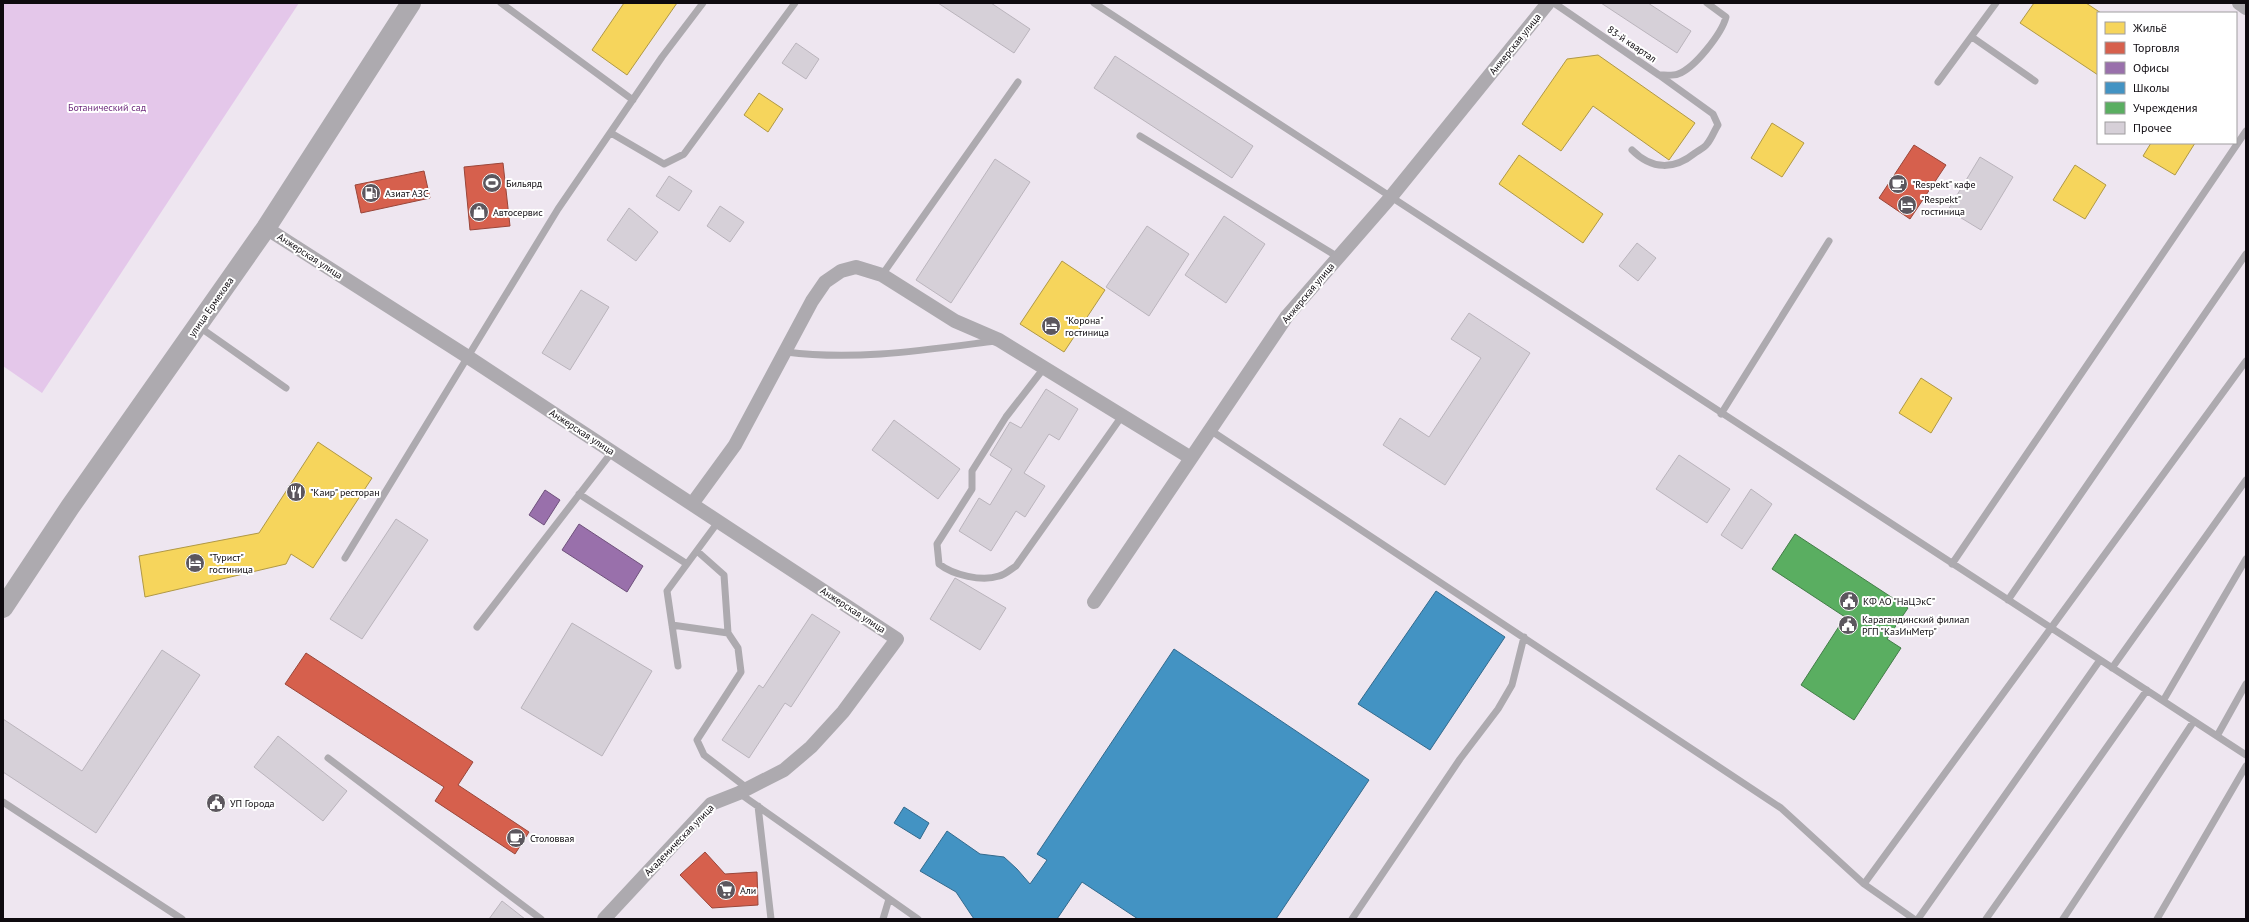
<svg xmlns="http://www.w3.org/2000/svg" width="2249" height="922" viewBox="0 0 2249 922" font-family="'PT Sans',sans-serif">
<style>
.green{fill:#e4c7ea}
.homes{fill:#f6d55c;stroke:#b09845}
.shops{fill:#d6604d;stroke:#9a463a}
.offices{fill:#9970ab;stroke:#6f517c}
.schools{fill:#4393c3;stroke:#336a8d}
.public{fill:#5aae61;stroke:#437d48}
.building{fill:#d6d0d8;stroke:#bab4bc}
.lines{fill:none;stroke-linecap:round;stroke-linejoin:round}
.lane{stroke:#adaaaf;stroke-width:7}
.street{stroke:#adaaaf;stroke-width:14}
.secondary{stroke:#adaaaf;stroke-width:20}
.labels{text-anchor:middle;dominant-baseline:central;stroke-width:4;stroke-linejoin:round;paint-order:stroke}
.street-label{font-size:10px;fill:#0e0a0f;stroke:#fff}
.park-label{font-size:10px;fill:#6e2c7d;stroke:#fff}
.poi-label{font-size:10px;fill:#0e0a0f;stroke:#fff;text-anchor:start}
</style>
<rect width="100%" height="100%" fill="#eee6f0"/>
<path class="green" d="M3,3H299L42,393L3,366Z"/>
<path class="homes" d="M624,3H677L627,75L592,50Z
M2034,3H2086L2101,13H2098V75L2020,23Z
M1598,55L1695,123L1669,160L1593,106L1561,151L1522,124L1567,59Z
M759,93L783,109L768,132L744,115Z
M1772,123L1804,143L1782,177L1751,158Z
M2151,143H2195L2175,175L2143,156Z
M1519,155L1603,214L1583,243L1499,184Z
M2075,165L2106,185L2085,219L2053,200Z
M1062,261L1105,290L1064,352L1020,324Z
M1921,378L1952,398L1931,433L1899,413Z
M318,442L372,478L313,568L291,554L286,564L145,597L139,556L259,533Z"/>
<path class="shops" d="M1914,145L1946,165L1910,219L1879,198Z
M503,163L510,226L470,230L464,167Z
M424,171L430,198L361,213L355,185Z
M306,653L473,762L458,785L529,832L515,854L435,801L444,787L285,684Z
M705,852L725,874L757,872L758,905L712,908L680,875Z"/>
<path class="offices" d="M545,490L560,500L544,525L529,515Z
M579,524L643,566L627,592L562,550Z"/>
<path class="schools" d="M1436,591L1505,637L1430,750L1358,704Z
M1174,649L1369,780L1276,919H1138L1082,882L1057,919H974L956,892L920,871L947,831L980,854L1004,857L1017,869L1030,884L1047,860L1037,854Z
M904,807L929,823L920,839L894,823Z"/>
<path class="public" d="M1795,534L1908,608L1887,639L1901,648L1854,720L1801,685L1845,617L1772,569Z"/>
<path class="building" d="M938,3H991L1030,29L1014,53Z
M1601,3H1648L1691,31L1677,53Z
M796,43L819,59L806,79L782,63Z
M1115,56L1253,146L1232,178L1094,88Z
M1980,157L2013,177L1981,230L1948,210Z
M995,159L1030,182L951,303L916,280Z
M669,176L692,191L679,211L656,196Z
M720,206L744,222L730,242L707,226Z
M629,208L658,232L636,261L607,240Z
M1224,216L1265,244L1226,303L1185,275Z
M1147,226L1189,254L1149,316L1106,287Z
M1637,243L1656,258L1638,281L1619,266Z
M581,290L609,307L570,370L542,353Z
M1469,313L1530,353L1445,485L1383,445L1400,418L1429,437L1481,358L1451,339Z
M1046,389L1078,409L1059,440L1049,434L1024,473L1045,486L1025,517L1016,511L991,551L959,531L979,498L990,505L1012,469L990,455L1010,422L1021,428Z
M894,420L960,469L938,499L872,450Z
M1679,455L1730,489L1707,523L1656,489Z
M1751,489L1772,504L1742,549L1721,535Z
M396,519L428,540L362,639L330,619Z
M955,578L1006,608L980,650L930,619Z
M812,614L840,632L791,707L785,703L749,758L722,740L759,685L763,688Z
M572,623L652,671L602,756L521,708Z
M162,650L200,675L96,833L3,772V719L82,771Z
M278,736L347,791L323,821L254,767Z
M502,901L525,919H489Z"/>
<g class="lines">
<path class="lane" d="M501,3L633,100
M1094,3L2246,755
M1554,3L1659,75C1665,75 1673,76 1678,74C1695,68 1722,33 1726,17L1707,3
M1972,37L2035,81
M1938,82L1996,3
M611,133L664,164L684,154L795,3
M1140,136L1338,257
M1632,150C1652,170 1674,170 1695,153C1699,150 1704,148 1707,144C1712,138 1714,131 1718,125L1713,114L1659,75
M882,275L1018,82
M198,326L286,388
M786,352C856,361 925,350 995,341
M1044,368L1006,417L972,471V489L937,544L939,564C953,575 982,582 999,576C1005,575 1011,569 1016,566L1122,416
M1721,414L1829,241
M1210,430L1781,808L1864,884L1914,919
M579,494L687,564
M697,551L724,575L728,633
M345,558L558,209L662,57L703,3
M1952,564L2246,131
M2008,600L2246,254
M672,625L728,633L738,648L741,672L697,740L704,755L747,788
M477,627L612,452
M678,666L667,591L718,522
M2112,668L2246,480
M2163,701L2246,559
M2217,736L2246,684
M328,758L541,919
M739,793L918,919
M3,802L182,919
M758,806L771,919
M1864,884L2246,361
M883,919L889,899
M1352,919L1460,759L1498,709L1512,685L1524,637
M1918,919L2100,660
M1986,919L2147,690
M2063,919L2194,721
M2157,919L2246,766"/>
<path class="street" d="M2239,3L2246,8
M266,228L468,357L897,639L843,712L811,747L784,770L739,793L711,804L604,919
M692,504L735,445L812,301L825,282L841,271L856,267L882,275L955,321L999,340L1191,458
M1094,602L1287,316L1390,198L1548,3"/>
<path class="secondary" d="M3,608L70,507L266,228L411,3"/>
</g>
<defs>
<g id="stadium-disc" transform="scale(1)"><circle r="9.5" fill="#5c575e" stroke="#fff"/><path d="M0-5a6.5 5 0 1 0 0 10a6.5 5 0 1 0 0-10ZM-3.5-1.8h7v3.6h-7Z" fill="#fff"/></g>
<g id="cafe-disc" transform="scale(1)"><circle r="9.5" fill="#5c575e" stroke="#fff"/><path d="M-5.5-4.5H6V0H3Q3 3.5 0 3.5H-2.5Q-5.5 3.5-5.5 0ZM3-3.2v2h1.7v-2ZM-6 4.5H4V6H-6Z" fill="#fff"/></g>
<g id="fuel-disc" transform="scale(1)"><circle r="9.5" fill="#5c575e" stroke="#fff"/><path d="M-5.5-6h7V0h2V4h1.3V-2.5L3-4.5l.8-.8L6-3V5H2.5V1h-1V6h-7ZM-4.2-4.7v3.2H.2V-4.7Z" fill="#fff"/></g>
<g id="hotel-disc" transform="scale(1)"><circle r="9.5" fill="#5c575e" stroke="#fff"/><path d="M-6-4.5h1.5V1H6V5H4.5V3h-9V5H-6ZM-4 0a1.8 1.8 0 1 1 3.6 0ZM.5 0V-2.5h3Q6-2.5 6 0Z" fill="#fff"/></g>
<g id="shop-disc" transform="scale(1)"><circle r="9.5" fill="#5c575e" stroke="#fff"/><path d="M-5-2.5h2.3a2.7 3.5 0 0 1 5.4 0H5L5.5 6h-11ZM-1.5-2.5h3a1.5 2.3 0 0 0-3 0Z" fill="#fff"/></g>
<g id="restaurant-disc" transform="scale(1)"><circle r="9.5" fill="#5c575e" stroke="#fff"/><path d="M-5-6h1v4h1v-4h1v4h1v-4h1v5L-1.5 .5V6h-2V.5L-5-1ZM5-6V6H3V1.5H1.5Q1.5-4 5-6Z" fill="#fff"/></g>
<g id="civic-disc" transform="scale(1)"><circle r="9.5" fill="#5c575e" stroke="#fff"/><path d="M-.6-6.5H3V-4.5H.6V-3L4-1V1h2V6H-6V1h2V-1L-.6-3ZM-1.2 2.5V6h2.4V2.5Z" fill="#fff"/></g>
<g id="supermarket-disc" transform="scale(1)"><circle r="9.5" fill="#5c575e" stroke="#fff"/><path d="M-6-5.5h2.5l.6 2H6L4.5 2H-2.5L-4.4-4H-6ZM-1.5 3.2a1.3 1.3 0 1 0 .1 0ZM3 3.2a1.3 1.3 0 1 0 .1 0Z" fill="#fff"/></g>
</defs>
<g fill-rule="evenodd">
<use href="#stadium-disc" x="492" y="183"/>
<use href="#cafe-disc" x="1898" y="184"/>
<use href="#fuel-disc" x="371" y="193"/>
<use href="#hotel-disc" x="1907" y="205"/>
<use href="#shop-disc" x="479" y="212"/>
<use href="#hotel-disc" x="1051" y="326"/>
<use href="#restaurant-disc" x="296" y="492"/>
<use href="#hotel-disc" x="195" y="563"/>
<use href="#civic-disc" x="1849" y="601"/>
<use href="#civic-disc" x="1848" y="625"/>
<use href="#civic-disc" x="216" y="803"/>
<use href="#cafe-disc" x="516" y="838"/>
<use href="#supermarket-disc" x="726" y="890"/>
</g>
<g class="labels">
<g class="street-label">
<text transform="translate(1515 44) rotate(-51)">Анжерская улица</text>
<text transform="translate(1632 44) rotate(34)">83-й квартал</text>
<text transform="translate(310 256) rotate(33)">Анжерская улица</text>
<text transform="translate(1308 293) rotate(-50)">Анжерская улица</text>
<text transform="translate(211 307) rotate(-55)">улица Ермекова</text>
<text transform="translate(582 432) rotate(33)">Анжерская улица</text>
<text transform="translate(853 610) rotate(33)">Анжерская улица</text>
<text transform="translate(679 840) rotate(-46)">Академическая улица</text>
</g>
<g class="park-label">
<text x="107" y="107">Ботанический сад</text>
</g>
<g class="poi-label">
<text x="506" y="183">Бильярд</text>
<text x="1912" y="184">"Respekt" кафе</text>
<text x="385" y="193">Азиат АЗС</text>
<text x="1921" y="199">"Respekt"<tspan x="1921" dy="12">гостиница</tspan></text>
<text x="493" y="212">Автосервис</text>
<text x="1065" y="320">"Корона"<tspan x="1065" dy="12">гостиница</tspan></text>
<text x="310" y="492">"Каир" ресторан</text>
<text x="209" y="557">"Турист"<tspan x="209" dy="12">гостиница</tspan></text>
<text x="1863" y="601">КФ АО "НаЦЭкС"</text>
<text x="1862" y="619">Карагандинский филиал<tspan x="1862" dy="12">РГП "КазИнМетр"</tspan></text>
<text x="230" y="803">УП Города</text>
<text x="530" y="838">Столоввая</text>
<text x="740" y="890">Али</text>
</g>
</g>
<rect width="2249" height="922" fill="none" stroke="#0e0a0f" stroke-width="8"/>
<rect x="2097" y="12" width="140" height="132" fill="#ffffff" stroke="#9f9d9f"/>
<rect x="2105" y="22" width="20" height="12" fill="#f6d55c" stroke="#9f9d9f"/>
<text x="2133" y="32" font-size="12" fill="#0e0a0f">Жильё</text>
<rect x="2105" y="42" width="20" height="12" fill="#d6604d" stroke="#9f9d9f"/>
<text x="2133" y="52" font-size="12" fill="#0e0a0f">Торговля</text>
<rect x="2105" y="62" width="20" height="12" fill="#9970ab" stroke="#9f9d9f"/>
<text x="2133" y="72" font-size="12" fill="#0e0a0f">Офисы</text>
<rect x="2105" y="82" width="20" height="12" fill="#4393c3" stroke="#9f9d9f"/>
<text x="2133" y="92" font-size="12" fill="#0e0a0f">Школы</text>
<rect x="2105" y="102" width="20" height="12" fill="#5aae61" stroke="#9f9d9f"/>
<text x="2133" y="112" font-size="12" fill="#0e0a0f">Учреждения</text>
<rect x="2105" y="122" width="20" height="12" fill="#d6d0d8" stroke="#9f9d9f"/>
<text x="2133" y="132" font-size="12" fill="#0e0a0f">Прочее</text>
</svg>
